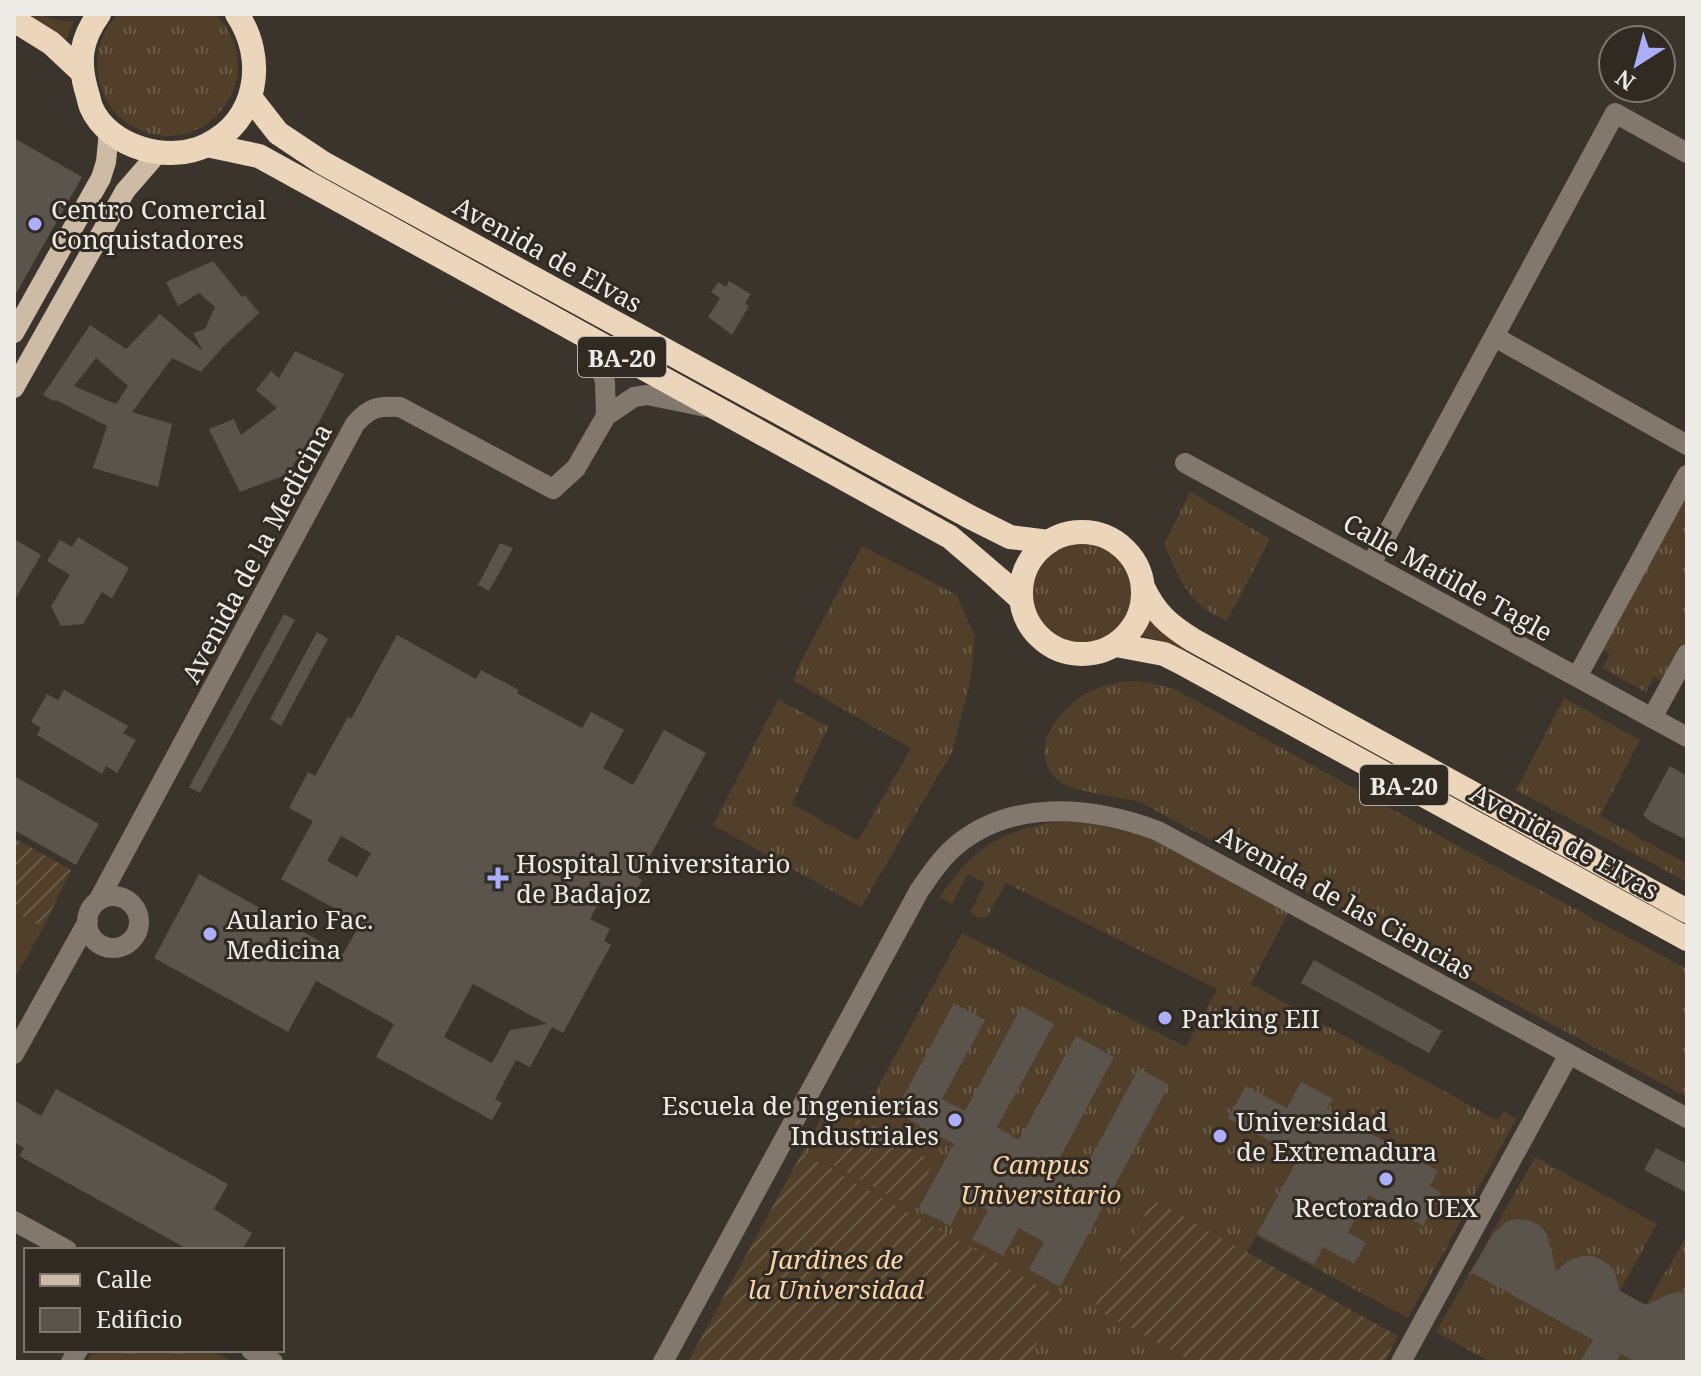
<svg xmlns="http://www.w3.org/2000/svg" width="1701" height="1376" viewBox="0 0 1701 1376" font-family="'Noto Serif',serif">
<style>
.grass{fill:url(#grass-tufts)}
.garden{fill:url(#garden-furrows)}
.pitch{fill:#513f29}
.building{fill:#5b544c;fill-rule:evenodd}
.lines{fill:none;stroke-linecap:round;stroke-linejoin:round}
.minor{stroke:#82786e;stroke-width:20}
.major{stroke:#cebba5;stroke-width:20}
.highway{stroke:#ecd6bb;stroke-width:24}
.poi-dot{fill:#abaffb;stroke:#302a23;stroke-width:3}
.labels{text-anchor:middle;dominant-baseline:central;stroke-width:6;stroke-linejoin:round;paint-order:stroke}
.shield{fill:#302a23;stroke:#b5b0ab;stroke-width:2}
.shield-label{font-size:24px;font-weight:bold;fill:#eeeae5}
.poi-label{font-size:26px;fill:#eeeae5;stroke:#302a23;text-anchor:start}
.street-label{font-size:26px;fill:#eeeae5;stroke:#302a23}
.park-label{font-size:26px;font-style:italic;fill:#fbd4a7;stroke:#302a23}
</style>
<defs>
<pattern id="grass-tufts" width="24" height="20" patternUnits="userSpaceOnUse" patternTransform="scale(2)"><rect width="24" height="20" fill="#513f29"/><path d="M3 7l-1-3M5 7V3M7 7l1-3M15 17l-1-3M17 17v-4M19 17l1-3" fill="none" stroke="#6a5b48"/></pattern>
<pattern id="garden-furrows" width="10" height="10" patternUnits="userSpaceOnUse" patternTransform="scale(2)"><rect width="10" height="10" fill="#513f29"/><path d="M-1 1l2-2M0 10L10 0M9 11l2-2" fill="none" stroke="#6a5b48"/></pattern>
</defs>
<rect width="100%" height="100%" fill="#3a342c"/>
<path class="grass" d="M17,14C24,14 33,13 39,14C52,18 60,22 74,21L65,42Z
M118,14H215C274,71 209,164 136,128C119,120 106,105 101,87C92,60 99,35 118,14Z
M1190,492L1270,539L1227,621C1219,617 1211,613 1204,608C1184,593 1174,566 1164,544Z
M1687,493V638L1663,682L1654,677L1646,692L1602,668L1610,654L1601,649Z
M1030 593a51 51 0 1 1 102 0a51 51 0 1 1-102 0Z
M862,546L957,595L975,637L970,683L952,752L861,907L713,825L778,699L828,727L792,804L858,841L911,748L794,681L799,665Z
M1148,618L1156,628L1185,647L1181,653L1162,642L1139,635Z
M1139,681L1173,688L1493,865L1687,969V1097L1140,802C1124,798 1072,791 1062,783C1022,755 1058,707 1091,691C1106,684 1123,681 1139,681Z
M1564,698L1640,740L1600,816L1687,864V882L1516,790Z
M1062,821L1089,823L1143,835L1170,846L1290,910L1251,984L1498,1121L1504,1111L1516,1119L1408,1318L1256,1236L1247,1252L1384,1362H688L831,1100L862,1116L962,933L1186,1047L1217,989L1006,883L987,917L978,918L970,912L985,883L968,874L952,904L940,897C975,846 1001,830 1062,821Z
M1535,1157L1657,1224L1620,1291L1646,1305L1685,1239L1687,1240V1362H1490L1436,1332Z
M94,1350H211L233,1362H87Z"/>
<path class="garden" d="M14,838L71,870L43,928L14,912Z
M858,1120L934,1162L910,1206L833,1165Z
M802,1153L1064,1300L1025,1362H688Z
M1153,1200L1398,1336L1384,1362H1193L1094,1308Z"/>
<path class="pitch" d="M14,912L43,928L14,980Z"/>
<path class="building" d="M14,138L82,177L14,297Z
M213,261L242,297L245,295L259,313L223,347L201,372L172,358L132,412L172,424L158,487L93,468L107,426L56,400L54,401L43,395L90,325L126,349L160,314L203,351L193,333L205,329L215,307L199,293L178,306L166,282ZM96,358L128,386L116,404L74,386Z
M729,281L751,294L745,303L749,306L732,335L708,317L720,298L711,292L718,282L726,287Z
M295,351L344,374L315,430L288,474L240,492L209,429L234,419L241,435L277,408L256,390L271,371L279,378Z
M78,537L129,568L112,598L102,592L83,624L61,626L51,606L70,575L47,561L60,540L72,547Z
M14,539L41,555L14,601Z
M500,543L513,548L489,591L478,585Z
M284,614L295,620L200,793L189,787Z
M317,632L328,639L281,726L270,719Z
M397,635L476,679L481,670L519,690L517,693L582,728L591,712L624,730L603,768L633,785L664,730L706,753L638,878L642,880L633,898L628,904L605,891L590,919L610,929L604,941L611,945L563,1033L552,1027L530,1067L516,1060L495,1099L502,1103L492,1120L376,1057L394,1024L316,981L288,1032L154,958L199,874L343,954L361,923L281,879L313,821L289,808L308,772L315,776L348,717L351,719ZM341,836L371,853L357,877L327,861ZM473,984L547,1024L510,1030L492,1063L444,1037Z
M64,690L128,726L123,733L136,740L117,773L106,766L102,774L37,735L41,728L31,722L47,694L58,700Z
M1670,766L1687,776V840L1651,822L1643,815Z
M14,776L99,824L76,865L14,830Z
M1314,960L1442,1031L1429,1053L1301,983Z
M954,1003L985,1020L942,1099L965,1111L1022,1006L1054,1024L997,1127L1019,1140L1076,1036L1114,1057L1058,1161L1082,1174L1139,1068L1169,1085L1060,1287L1029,1269L1044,1242L1019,1228L1003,1256L972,1239L988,1211L965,1198L950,1226L918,1209L954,1144L895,1112Z
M1301,1082L1333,1099L1327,1109L1438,1171L1430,1186L1441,1193L1423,1226L1369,1195L1348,1232L1366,1243L1354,1264L1323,1247L1314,1265L1257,1234L1299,1157L1228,1118L1246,1086L1287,1108Z
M56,1089L228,1184L214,1209L252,1233L242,1250H189L19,1156L24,1148L14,1142V1100L41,1116Z
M1656,1148L1687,1164V1193L1644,1170Z
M1516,1219L1531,1221L1540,1226L1547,1234L1556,1271L1571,1259L1583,1256H1592L1602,1260L1609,1265L1615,1273L1620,1291L1646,1305L1667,1295L1679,1292L1687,1293V1362H1636L1621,1354L1616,1362H1580L1593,1340L1471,1272L1493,1234L1506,1222Z"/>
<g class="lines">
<path class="minor" d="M1495,337L1687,445
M593,341L605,382L606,416L634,397L647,395L706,407
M1185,463L1687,737
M1371,564L1615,113L1687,153
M1577,677L1687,475
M1652,718L1687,654
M87 922a26 26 0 1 1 52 0a26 26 0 1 1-52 0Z
M98,901L355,424C370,407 378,406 400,407L553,489L576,468L606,416
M14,1054L88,921
M14,1221L67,1250
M251,1350L273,1362
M71,1362L78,1350
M663,1362L919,891C928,878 937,864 949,852C1006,797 1091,806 1158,831L1687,1118
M1401,1362L1569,1054"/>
<path class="major" d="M14,333L101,178L106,162L109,131
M14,388L125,191L158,153"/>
<path class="highway" d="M99,14C81,39 78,60 86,89C88,95 89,101 91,107C109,148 169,164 207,145C258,120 267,59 237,14
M14,20L51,43L81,71
M250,97L278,133L323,163L970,517L1010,537L1049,542
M207,145L259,156L950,537L999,579L1021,599
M1021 593a61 61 0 1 1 122 0a61 61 0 1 1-122 0Z
M1143,587C1155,613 1169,625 1193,640L1687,911
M1116,645L1164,654L1180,662L1687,939"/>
</g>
<g class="poi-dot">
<circle cx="35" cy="224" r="8"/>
<path d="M494 866h8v8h8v8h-8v8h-8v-8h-8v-8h8z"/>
<circle cx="210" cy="934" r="8"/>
<circle cx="1165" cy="1018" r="8"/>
<circle cx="955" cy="1120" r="8"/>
<circle cx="1220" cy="1136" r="8"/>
<circle cx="1386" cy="1179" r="8"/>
</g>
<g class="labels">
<g class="shield">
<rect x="578" y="337" width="88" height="40" rx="6"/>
<rect x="1360" y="765" width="88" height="40" rx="6"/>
</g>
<g class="shield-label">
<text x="622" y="357">BA-20</text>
<text x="1404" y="785">BA-20</text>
</g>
<g class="poi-label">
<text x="51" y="209">Centro Comercial<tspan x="51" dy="30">Conquistadores</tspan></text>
<text x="516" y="863">Hospital Universitario<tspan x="516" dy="30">de Badajoz</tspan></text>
<text x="226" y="919">Aulario Fac.<tspan x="226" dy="30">Medicina</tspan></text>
<text x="1181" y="1018">Parking EII</text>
<text x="939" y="1105" text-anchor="end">Escuela de Ingenierías<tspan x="939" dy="30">Industriales</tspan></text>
<text x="1236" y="1121">Universidad<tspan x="1236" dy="30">de Extremadura</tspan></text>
<text x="1386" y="1207" text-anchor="middle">Rectorado UEX</text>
</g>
<g class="street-label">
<text transform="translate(548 254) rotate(29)">Avenida de Elvas</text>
<text transform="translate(256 553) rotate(-62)">Avenida de la Medicina</text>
<text transform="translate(1448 577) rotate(29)">Calle Matilde Tagle</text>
<text transform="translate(1565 841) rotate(29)">Avenida de Elvas</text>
<text transform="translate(1346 902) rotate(29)">Avenida de las Ciencias</text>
</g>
<g class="park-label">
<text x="1041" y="1164">Campus<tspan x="1041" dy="30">Universitario</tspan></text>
<text x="836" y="1259">Jardines de<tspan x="836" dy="30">la Universidad</tspan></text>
</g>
</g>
<rect width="1701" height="1376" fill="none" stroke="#eeeae5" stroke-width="32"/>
<rect x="24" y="1248" width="260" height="104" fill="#302a23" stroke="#7c7771" stroke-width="2"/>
<rect x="40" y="1274" width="40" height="12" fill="#cebba5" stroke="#7c7771" stroke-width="2"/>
<text x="96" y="1288" font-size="24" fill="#eeeae5">Calle</text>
<rect x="40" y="1308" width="40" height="24" fill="#5b544c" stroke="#7c7771" stroke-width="2"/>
<text x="96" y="1328" font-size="24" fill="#eeeae5">Edificio</text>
<g transform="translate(1637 64) rotate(216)"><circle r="38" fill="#302a23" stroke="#7c7771" stroke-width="2"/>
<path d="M0-6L14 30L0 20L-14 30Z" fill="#abaffb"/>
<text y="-12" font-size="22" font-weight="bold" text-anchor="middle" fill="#eeeae5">N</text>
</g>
</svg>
